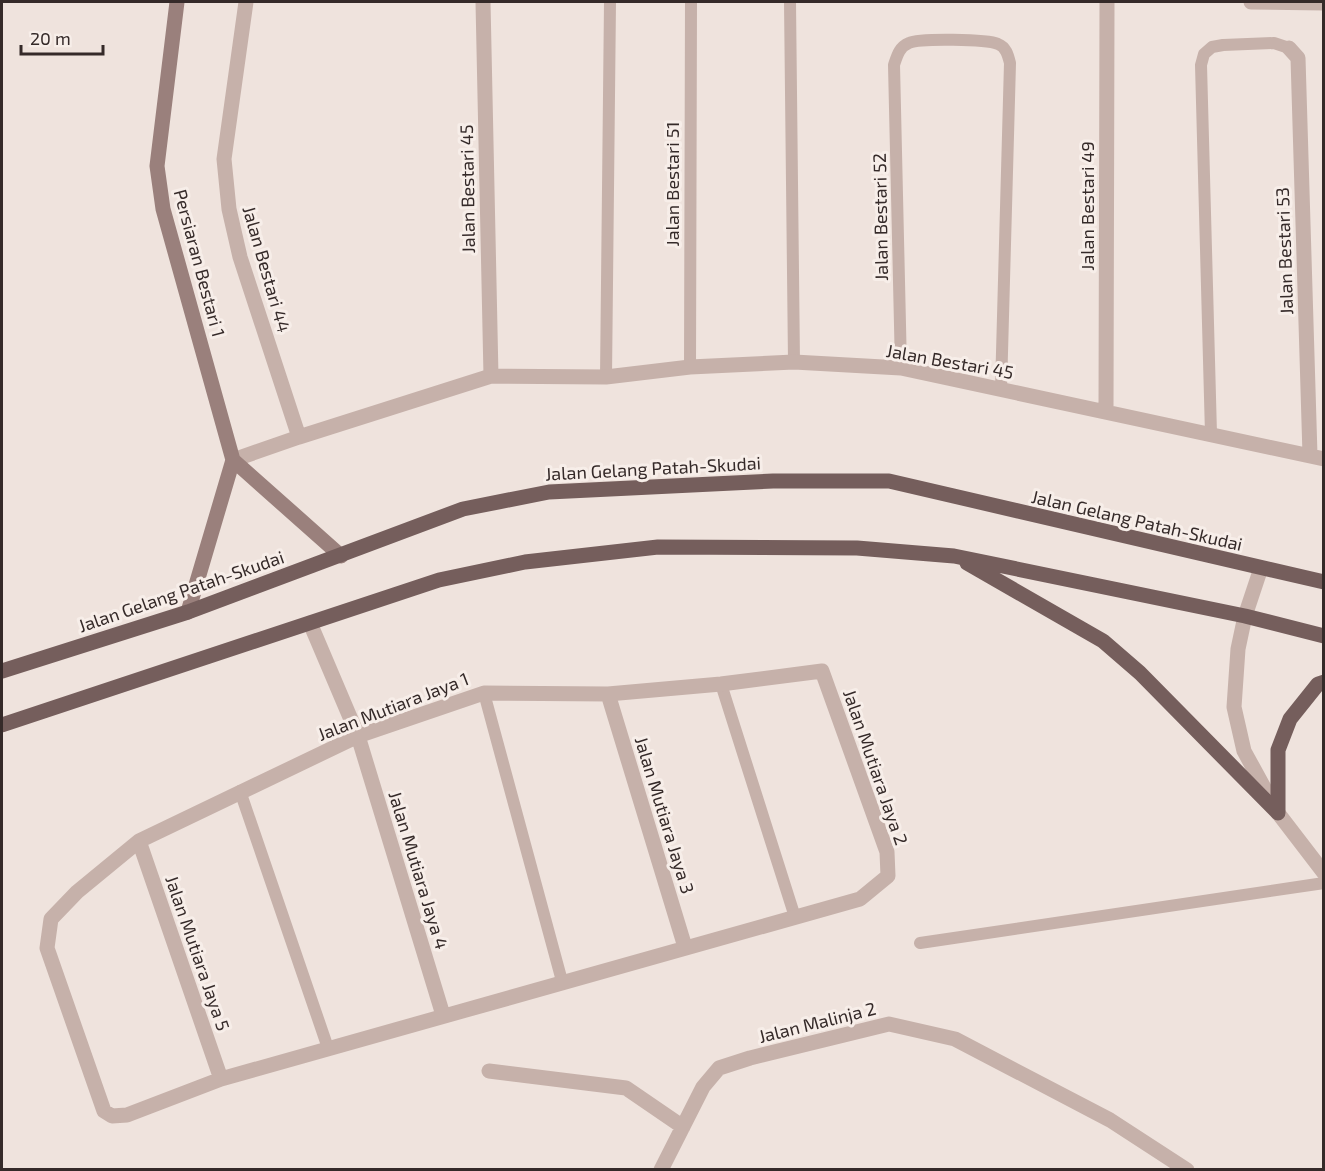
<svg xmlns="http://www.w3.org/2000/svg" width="1325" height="1171" viewBox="0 0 1325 1171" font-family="'Exo 2',sans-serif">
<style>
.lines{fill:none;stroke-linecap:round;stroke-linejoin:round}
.lane{stroke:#c6b1aa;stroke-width:12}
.street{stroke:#c6b1aa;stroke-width:15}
.secondary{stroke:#9a807c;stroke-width:15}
.primary{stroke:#755e5c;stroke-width:15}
.labels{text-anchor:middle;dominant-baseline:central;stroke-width:6;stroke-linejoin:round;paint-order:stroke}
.street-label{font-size:18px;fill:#352a29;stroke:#f7eee9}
</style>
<rect width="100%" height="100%" fill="#efe3dd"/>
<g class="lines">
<path class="lane" d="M790,2L794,362
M690,367L691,2
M901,368L894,65C897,56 899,47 909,43C919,38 987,39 998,44C1006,47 1008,55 1010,63L1001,389
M606,377L610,2
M1211,434L1201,65L1204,54L1212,47L1223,45L1274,43L1289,48
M721,684L795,917
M484,693L562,981
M240,791L328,1048
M920,943L1324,883"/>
<path class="street" d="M246,2L224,159L229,209L240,257L299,437
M483,2L491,376
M1251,2L1324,3
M1289,48L1298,58L1310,455
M1106,411L1107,2
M233,460L299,437L491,376L606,377L690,367L794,362L901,368L1324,459
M1261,568L1245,616L1238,649L1234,707L1244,751L1278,813L1324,873
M310,623L358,736L443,1015
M822,671L887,852L888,876L860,899L221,1079L127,1115L112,1116L104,1111L47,948L51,919L77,892L139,841L358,736L484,693L608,694L721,684Z
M608,694L685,947
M139,841L221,1079
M489,1071L626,1088L683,1127
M661,1170L703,1087L719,1068L750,1058L889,1024L955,1039L1110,1120L1187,1170"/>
<path class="secondary" d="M177,2L157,166L163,209L233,460L188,612
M233,460L341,556"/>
<path class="primary" d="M967,563L1103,641L1140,673L1278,813
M2,671L188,612L463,509L549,492L773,481H889L1324,582
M2,725L439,580L525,562L658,547L857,548L954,556L1245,616L1324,636
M1278,813V750L1290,719L1318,684L1324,682"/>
</g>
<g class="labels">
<g class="street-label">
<text transform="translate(672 184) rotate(-90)">Jalan Bestari 51</text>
<text transform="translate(467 189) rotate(-91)">Jalan Bestari 45</text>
<text transform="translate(1087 206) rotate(-90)">Jalan Bestari 49</text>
<text transform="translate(880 217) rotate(-91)">Jalan Bestari 52</text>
<text transform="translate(1284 251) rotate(-92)">Jalan Bestari 53</text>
<text transform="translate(200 263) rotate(75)">Persiaran Bestari 1</text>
<text transform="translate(267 269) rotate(74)">Jalan Bestari 44</text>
<text transform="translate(950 361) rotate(10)">Jalan Bestari 45</text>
<text transform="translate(653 468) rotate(-3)">Jalan Gelang Patah-Skudai</text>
<text transform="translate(1137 520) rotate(13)">Jalan Gelang Patah-Skudai</text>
<text transform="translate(181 591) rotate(-19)">Jalan Gelang Patah-Skudai</text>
<text transform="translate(393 706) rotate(-21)">Jalan Mutiara Jaya 1</text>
<text transform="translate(876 767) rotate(71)">Jalan Mutiara Jaya 2</text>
<text transform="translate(665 815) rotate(73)">Jalan Mutiara Jaya 3</text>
<text transform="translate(419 870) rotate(73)">Jalan Mutiara Jaya 4</text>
<text transform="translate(198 953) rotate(71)">Jalan Mutiara Jaya 5</text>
<text transform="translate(817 1022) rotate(-14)">Jalan Malinja 2</text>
</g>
</g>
<rect width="1325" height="1171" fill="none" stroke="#352a29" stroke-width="6"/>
<path d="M21 45v9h82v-9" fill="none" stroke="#352a29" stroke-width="3"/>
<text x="30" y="45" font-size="18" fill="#352a29" stroke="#f7eee9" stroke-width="4.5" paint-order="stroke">20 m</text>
</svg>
